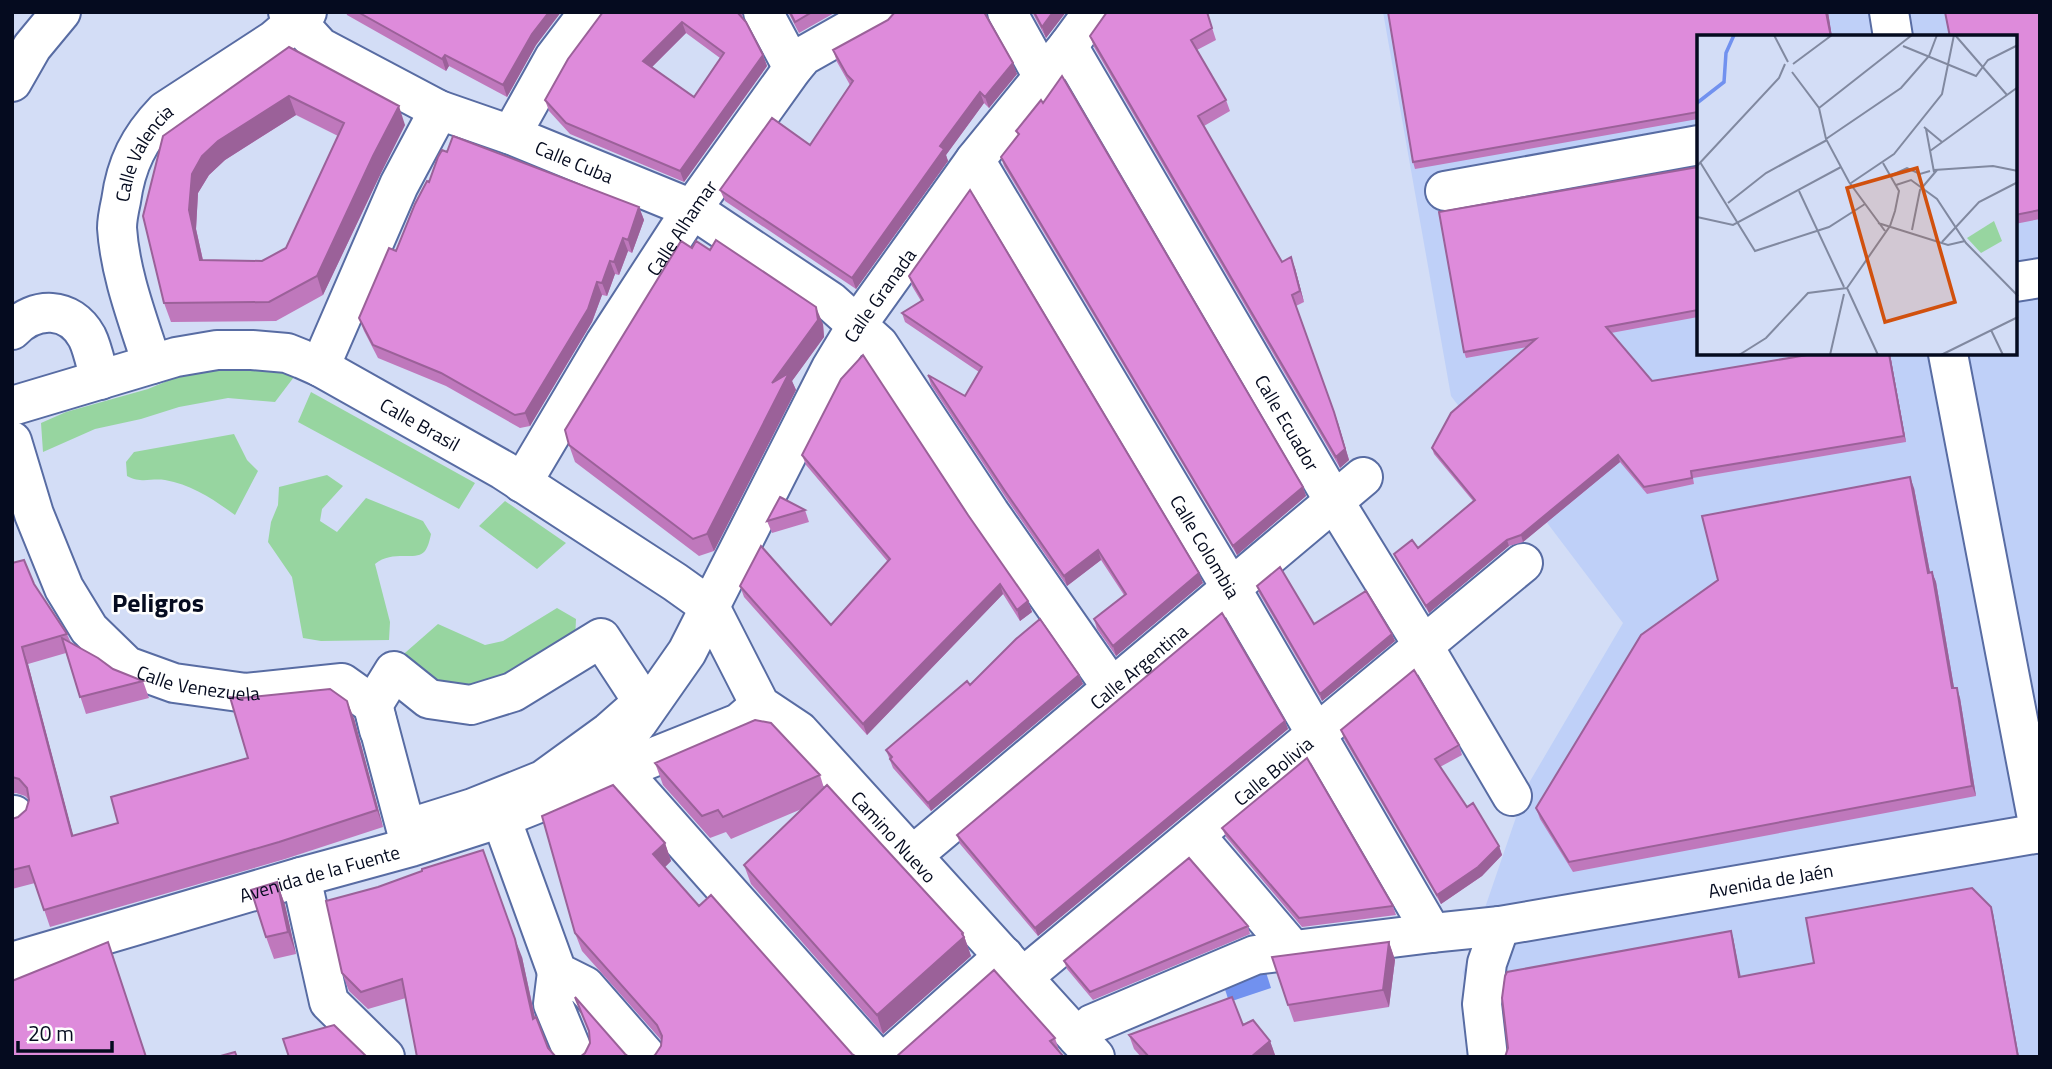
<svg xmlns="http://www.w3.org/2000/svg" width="2052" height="1069" viewBox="0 0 2052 1069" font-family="'Titillium Web',sans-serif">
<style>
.built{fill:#bfd0f8;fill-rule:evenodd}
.green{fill:#97d5a0}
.water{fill:#7191ef}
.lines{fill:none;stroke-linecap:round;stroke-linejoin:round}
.minor-casing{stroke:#586ca3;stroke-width:42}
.minor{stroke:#fff;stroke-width:38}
.wall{fill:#bf78bc;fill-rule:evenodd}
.shaded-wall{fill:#9b6199}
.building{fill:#de8bdb;stroke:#9b6199;stroke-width:2;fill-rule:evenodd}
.labels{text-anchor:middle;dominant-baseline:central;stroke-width:5;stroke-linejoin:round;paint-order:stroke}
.street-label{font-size:19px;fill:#050b1f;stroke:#fefefe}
.district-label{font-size:26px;font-weight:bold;fill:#050b1f;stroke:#fefefe}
.inset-river{fill:none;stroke:#7191ef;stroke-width:3.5}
.inset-road{fill:none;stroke:#8189a0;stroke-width:2}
.view{fill:#d1510e;fill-opacity:0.15;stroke:#d1510e;stroke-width:3.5}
.inset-edge{fill:none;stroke:#050b1f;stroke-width:3.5}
</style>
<rect width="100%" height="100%" fill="#d3ddf6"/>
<path class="built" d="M1383,12H2040V1057H1479L1463,972L1526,788L1623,623L1451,396ZM1699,37H2015V354H1699Z"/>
<path class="green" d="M248,368L297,373L275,402L228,398L179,407L141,419L95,429L43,452L41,423L66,412L148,389L196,369Z
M311,392L475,483L459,509L298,422Z
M234,434L247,460L258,471L235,515C213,499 192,485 165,480C149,478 143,484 127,476L126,462L134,452Z
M327,475L343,486L322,509L320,521L337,532L366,498L423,521L431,534C430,539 428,547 425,551C416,562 393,549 375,564L390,622L389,640L321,641L303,638L292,577L268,542L271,522L278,505L279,487Z
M505,501L566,543L537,569L479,526Z
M557,608L576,619L575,642L481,693L445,686L398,659L438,624L485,645L503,641Z"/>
<path class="water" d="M1265,969L1271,988L1229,1002L1223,983Z"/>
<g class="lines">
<g class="minor-casing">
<g id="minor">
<path id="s1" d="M288,12L320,47L439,110L511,135L692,209L830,301L879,345L990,513L1112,688"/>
<path d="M763,12L793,68"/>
<path d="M1007,12L1043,77"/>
<path d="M1889,12L1893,37"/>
<path id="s2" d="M1068,46L1334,501L1424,647L1512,796"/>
<path d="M12,82L32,47L61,12"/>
<path d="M511,135L554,58L589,12"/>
<path id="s3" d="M975,160L1231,588L1432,933"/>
<path d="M1445,191L1699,145"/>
<path d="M2015,282L2040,278"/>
<path d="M12,330C35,306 70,306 87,337C93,349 96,366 100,380"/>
<path d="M1948,354L2040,834"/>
<path id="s4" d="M152,364C138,320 120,274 117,228C117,219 119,210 121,201C126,164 139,138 165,111L274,40L307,12"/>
<path d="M320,367L399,185L439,110"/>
<path id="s5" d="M12,406L176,357L217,350H252L287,353L302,359L320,367L503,470L675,582L710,607L760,705L799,731L1095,1057"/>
<path id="s6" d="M12,441L34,514L64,588L89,629L127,666L174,683L246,693L342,683L373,705L379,730"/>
<path id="s7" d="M522,483L605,343L692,209L793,68L803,56L881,12"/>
<path d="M601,638L643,702L609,732L543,780L473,808L406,829L373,705L394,671L429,699L471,705L513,692Z"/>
<path d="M12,816L14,815"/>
<path d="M501,818L557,972L585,986L647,1057"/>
<path d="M1195,835L1293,950"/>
<path id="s8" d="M913,855L1363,477"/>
<path d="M301,877L329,1002L385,1057"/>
<path id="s9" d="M12,962L301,877L411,847L501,818L739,723L760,705"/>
<path d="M557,972L553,1004L575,1057"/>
<path id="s10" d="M1023,977L1523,563"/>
<path id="s11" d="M1077,1037L1092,1024L1255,955L1432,933L1500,926L2040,833"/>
<path id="s12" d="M875,1057L621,771L616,750L638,722L687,652L831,368L857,325L975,160L1068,46L1093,12"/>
<path d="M890,1057L1004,956"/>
<path d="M1488,1057L1482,1004L1487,963L1500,926"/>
</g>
</g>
<use href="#minor" class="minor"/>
</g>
<path class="wall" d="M346,12H561L536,45L507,97L449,66L446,71L347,15Z
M603,12H741L744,20L763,55L767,66L684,182L570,134L549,111L545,100ZM686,33L720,58L694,97L652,67Z
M788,12H836L799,33Z
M1032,12H1066L1046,38Z
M1207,12L1216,40L1197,50L1226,100L1230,111L1204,126L1282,262L1295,268L1304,302L1296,306L1338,423L1349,460L1340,468L1094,47L1090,36Z
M1388,12H1828L1832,37H1698V119L1415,169L1413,162Z
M2040,12V219L2015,224V37Z
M986,16L1017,74L989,108L984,103L946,155L948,161L856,289L725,201L720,190L810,145L850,85L837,62L833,50Z
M289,47L405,125L380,175L323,295L276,321L171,322L164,303L143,216ZM296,115L338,136L286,248L262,261L203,260L196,229L198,193L209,175L225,160Z
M1016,131L1303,487L1306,496L1237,555L1004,166L1001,157L1018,135Z
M447,152L639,207L644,220L632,253L628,251L619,275L615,274L607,296L602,295L592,322L530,426L520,428L446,386L378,358L364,331L359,318L396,251L429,182Z
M1698,167V317L1611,333L1652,381L1890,354L1906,442L1693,478L1694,484L1647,494L1620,462L1523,542L1509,546L1429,613L1397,561L1394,554L1418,548L1473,501L1434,454L1432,448L1527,347L1466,358L1464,352Z
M692,248L823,324L824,337L792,381L796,390L714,551L699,556L575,462L569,445Z
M909,276L1203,583L1116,656L1097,629L1094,619L1124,595L1101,560L1067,586L1008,501L931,385L928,375L965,396L979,372L905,322L902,313L921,301L912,286Z
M802,455L968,515L1028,601L1032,612L1020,621L1003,594L867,735L744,597L740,586L831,625L888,562L806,465Z
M1914,488L1930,572H1932L1936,582L1954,688L1960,698L1976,796L1573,872L1540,819L1536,808Z
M805,510L809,522L772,533L767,521Z
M12,563L34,584L67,634L71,643L113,669L143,681L149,698L86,714L66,653L28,664L73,836L118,823L248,758L354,718L383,827L285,859L50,927L35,883L12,889V819L18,817L26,810L29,800L25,796L16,793L12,794Z
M1257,586L1314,624L1392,634L1395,641L1322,701L1259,593Z
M1079,675L1083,684L931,811L893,768L886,750L970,685Z
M1285,721L1288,729L1038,936L960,844L957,835Z
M1341,730L1459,745L1462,755L1440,767L1467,807L1499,846L1502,855L1482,876L1441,904L1344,739Z
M655,763L820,775L824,788L963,933L971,956L883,1034L751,884L744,865L804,808L731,839L726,832L710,838L663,785Z
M1222,828L1393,906L1396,915L1302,927L1226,837Z
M665,843L671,861L665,867L699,906L852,1054L655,1055L661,1046L662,1041L582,951L575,933Z
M277,882L285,905L296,954L274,959L266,937Z
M1248,926L1250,934L1093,1000L1067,969L1064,961Z
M1389,942L1395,960L1389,1007L1294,1022L1288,1005Z
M522,957L535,1017L548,1048L555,1056L406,998L368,1009L349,991L342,973Z
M1243,1025L1270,1041L1275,1055L1272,1057H1141L1134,1049L1129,1035Z
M1055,1038L1060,1053L896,1057Z"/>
<path class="shaded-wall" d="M549,12H561L536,45L507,97L503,85L532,34Z
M1053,12H1066L1046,38L1042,27Z
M1826,12H1828L1832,37H1831Z
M682,22L686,33L647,72L643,61Z
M445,55L449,66L446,71L442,59Z
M763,55L767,66L684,182L680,171Z
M1013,63L1017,74L989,108L985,97Z
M980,92L984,103L946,155L948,161L856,289L852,278L940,146Z
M289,96L296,115L225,160L209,175L198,193L196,229L207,279L200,260L189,210L192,174L202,156L218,141Z
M399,106L405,125L380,175L323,295L317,276L373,156Z
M639,207L644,220L632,253L628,240Z
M623,238L628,251L619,275L614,262Z
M1291,257L1295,268L1304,302L1300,291Z
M610,261L615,274L607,296L602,283Z
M597,282L602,295L592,322L530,426L525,413Z
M1292,295L1338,423L1349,460L1340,468L1336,457Z
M816,307L823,324L824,337L792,381L796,390L714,551L707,534L772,383Z
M1889,354H1890L1906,442L1904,436Z
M1618,455L1620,462L1523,542L1521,535Z
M1910,477L1914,488L1932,583L1928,573Z
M1303,487L1306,496L1237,555L1233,546Z
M1507,540L1509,546L1429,613L1426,606Z
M1098,550L1101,560L1067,586L1064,576Z
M1932,572L1936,582L1956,699L1952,688Z
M1199,573L1203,583L1116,656L1113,646Z
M1000,584L1003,594L867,735L863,724Z
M1028,601L1032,612L1020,621L1017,610Z
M1392,634L1395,641L1322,701L1320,694Z
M22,647L28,664L78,853L72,836Z
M1079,675L1083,684L931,811L928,803Z
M1957,688L1960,698L1976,796L1972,786Z
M347,701L354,718L383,827L377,810Z
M1285,721L1288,729L1038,936L1035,928Z
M665,843L671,861L660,872L653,854Z
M1499,846L1502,855L1482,876L1441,904L1437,895Z
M277,882L285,905L296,954L288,932Z
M1991,907L1993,913L2019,1057H2018Z
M1731,931L1733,937L1742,983L1739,977Z
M963,933L971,956L883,1034L877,1015Z
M515,939L522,957L539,1037L533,1019Z
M1389,942L1395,960L1389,1007L1383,990Z
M1270,1041L1275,1055L1272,1057H1251Z"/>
<path class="building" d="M358,12H549L532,34L503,85L445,55L442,59Z
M603,12H740L741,13L737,12L746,22L763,55L680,171L566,123L545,100L568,59ZM682,22L724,53L694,97L643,61Z
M790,12H812L795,22Z
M895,12H984L1013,63L985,97L980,92L940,146L944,149L852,278L720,190L772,118L810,145L853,81L847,75L833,50L888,20Z
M1034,12H1053L1042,27Z
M1107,12H1207L1212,28L1191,40L1226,100L1198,116L1282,262L1291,257L1300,291L1292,295L1334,412L1345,449L1336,457L1090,36Z
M1388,12H1826L1831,37H1698V112L1413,162Z
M1945,12H2040V210L2015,215V37H1950Z
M289,47L399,106L373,156L317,276L269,302L164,303L143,216L163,136ZM289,96L344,123L286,248L262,261L200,260L189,210L192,174L202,156L218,141Z
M1062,76L1303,487L1233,546L1001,157L1019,134L1016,131L1041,100L1043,103Z
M453,136L639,207L628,240L623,238L614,262L610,261L602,283L597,282L588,309L525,413L515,415L441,373L373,345L359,318L389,248L396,251L415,204L427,181L429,182L438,157L442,150L447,152Z
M1698,167V310L1606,327L1652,381L1813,354H1889L1904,436L1691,471L1692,478L1644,487L1618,455L1521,535L1507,540L1426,606L1394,554L1412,540L1418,548L1475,500L1432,448L1451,413L1536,339L1464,352L1439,212Z
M970,190L1199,573L1113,646L1094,619L1126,594L1098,550L1064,576L1005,491L928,375L965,396L982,367L902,313L923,300L909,276Z
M716,240L816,307L818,320L772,383L789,373L707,534L693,539L569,445L565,430L681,241L692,248L696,241L710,250Z
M863,355L968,515L1028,601L1017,610L1000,584L863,724L740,586L761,546L831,625L890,559L802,455L841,379Z
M1910,477L1928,573L1932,572L1952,688H1957L1972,786L1569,862L1536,808L1641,635L1718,580L1702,516Z
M780,497L805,510L767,521Z
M24,560L34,584L67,634L22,647L72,836L118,823L111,797L248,758L230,697L242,698L330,689L347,701L377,810L279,842L44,910L29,866L12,870V819L18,817L26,810L29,800L27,788L19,779L12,777V563Z
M1280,567L1314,624L1366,591L1392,634L1320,694L1257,586Z
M1222,613L1285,721L1035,928L957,835Z
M1040,619L1079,675L928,803L890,759L892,757L886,750L967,681L970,685L1016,639Z
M62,638L98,658L113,669L143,681L80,697Z
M1414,670L1459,745L1435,759L1467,807L1473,803L1499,846L1478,867L1437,895L1341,730Z
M755,720L771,723L820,775L723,817L718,810L702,816L655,763Z
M1307,758L1393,906L1299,918L1222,828Z
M613,785L665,843L653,854L699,906L711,895L852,1054L857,1057H652L655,1055L661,1046L662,1036L657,1025L575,933L542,816Z
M827,785L963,933L962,934L964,937L877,1015L744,865Z
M483,850L515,939L533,1019L536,1017L548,1048L556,1057H417L402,979L361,992L342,973L326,901L378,887L422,871V869Z
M1189,858L1248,926L1090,992L1064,961Z
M277,882L288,932L266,937L251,890Z
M1972,888L1991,907L2018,1057H1505L1508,1048L1502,998L1505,976L1507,972L1731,931L1739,977L1814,963L1806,918Z
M108,942L146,1057H12V981Z
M1389,942L1383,990L1288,1005L1272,957Z
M994,970L1055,1038L1050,1041L1064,1057H896Z
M575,997L625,1054L629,1057H580L585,1053L590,1043L589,1031Z
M1232,997L1243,1025L1253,1020L1270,1041L1251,1057H1149L1129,1035Z
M334,1025L367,1057H289L283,1039Z
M235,1052L237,1057H217Z"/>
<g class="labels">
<g class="street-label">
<text stroke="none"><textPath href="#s4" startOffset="222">Calle Valencia</textPath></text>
<text stroke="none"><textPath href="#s1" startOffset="327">Calle Cuba</textPath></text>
<text stroke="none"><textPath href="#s7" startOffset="301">Calle Alhamar</textPath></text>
<text stroke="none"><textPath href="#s12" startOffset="931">Calle Granada</textPath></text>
<text stroke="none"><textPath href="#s2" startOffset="436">Calle Ecuador</textPath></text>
<text stroke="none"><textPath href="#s5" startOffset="434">Calle Brasil</textPath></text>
<text stroke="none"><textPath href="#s3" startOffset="450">Calle Colombia</textPath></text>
<text stroke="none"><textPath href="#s8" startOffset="294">Calle Argentina</textPath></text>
<text stroke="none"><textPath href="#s6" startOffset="331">Calle Venezuela</textPath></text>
<text stroke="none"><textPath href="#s10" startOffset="324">Calle Bolivia</textPath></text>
<text stroke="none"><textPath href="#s5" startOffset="1076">Camino Nuevo</textPath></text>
<text stroke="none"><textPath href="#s9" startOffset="320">Avenida de la Fuente</textPath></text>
<text stroke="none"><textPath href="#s11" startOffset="718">Avenida de Jaén</textPath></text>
</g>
<g class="district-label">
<text x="158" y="602">Peligros</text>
</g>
</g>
<g transform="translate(1697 35)">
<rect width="320" height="320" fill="#d3ddf6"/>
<path d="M297,186L305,206L284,218L270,203Z" fill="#97d5a0"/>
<path class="inset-river" d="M0,68L27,47L29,18L37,0"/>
<path class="inset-road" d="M77,0L91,27M258,0L310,60M206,11L279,41L291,25L321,10M96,29L135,0M95,37L122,73L129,104L152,147L188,196M122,73L215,0M227,92L245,107M229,94L237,137M129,104L204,53L232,21L240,0M233,116L321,52M3,127L58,216L132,192L168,169M0,131L82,43L88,29M237,135L296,131L321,136M193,141L210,133L223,139L233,136M154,148L197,119L245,59L257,0M199,150L214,145L240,164L269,208L321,261M102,156L147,252M31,168L69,138L130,105M0,182L36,190L144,132M181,188L251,210L268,206M215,195L223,155L240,135M245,207L282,167L321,147M150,253L193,191L198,176L202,156L186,128M150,253L181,320M294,295L306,320M42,320L69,303L111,258L150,253M133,320L147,259M244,320L321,282"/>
<path class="view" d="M220,133L258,267L188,287L150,153Z"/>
<rect width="320" height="320" class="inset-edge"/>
</g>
<rect width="2052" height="1069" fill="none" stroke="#050b1f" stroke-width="28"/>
<path d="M18 1041v10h94v-10" fill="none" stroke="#050b1f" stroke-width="3.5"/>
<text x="28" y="1041" font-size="21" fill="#050b1f" stroke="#fefefe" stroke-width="5" paint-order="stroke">20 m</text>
</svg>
